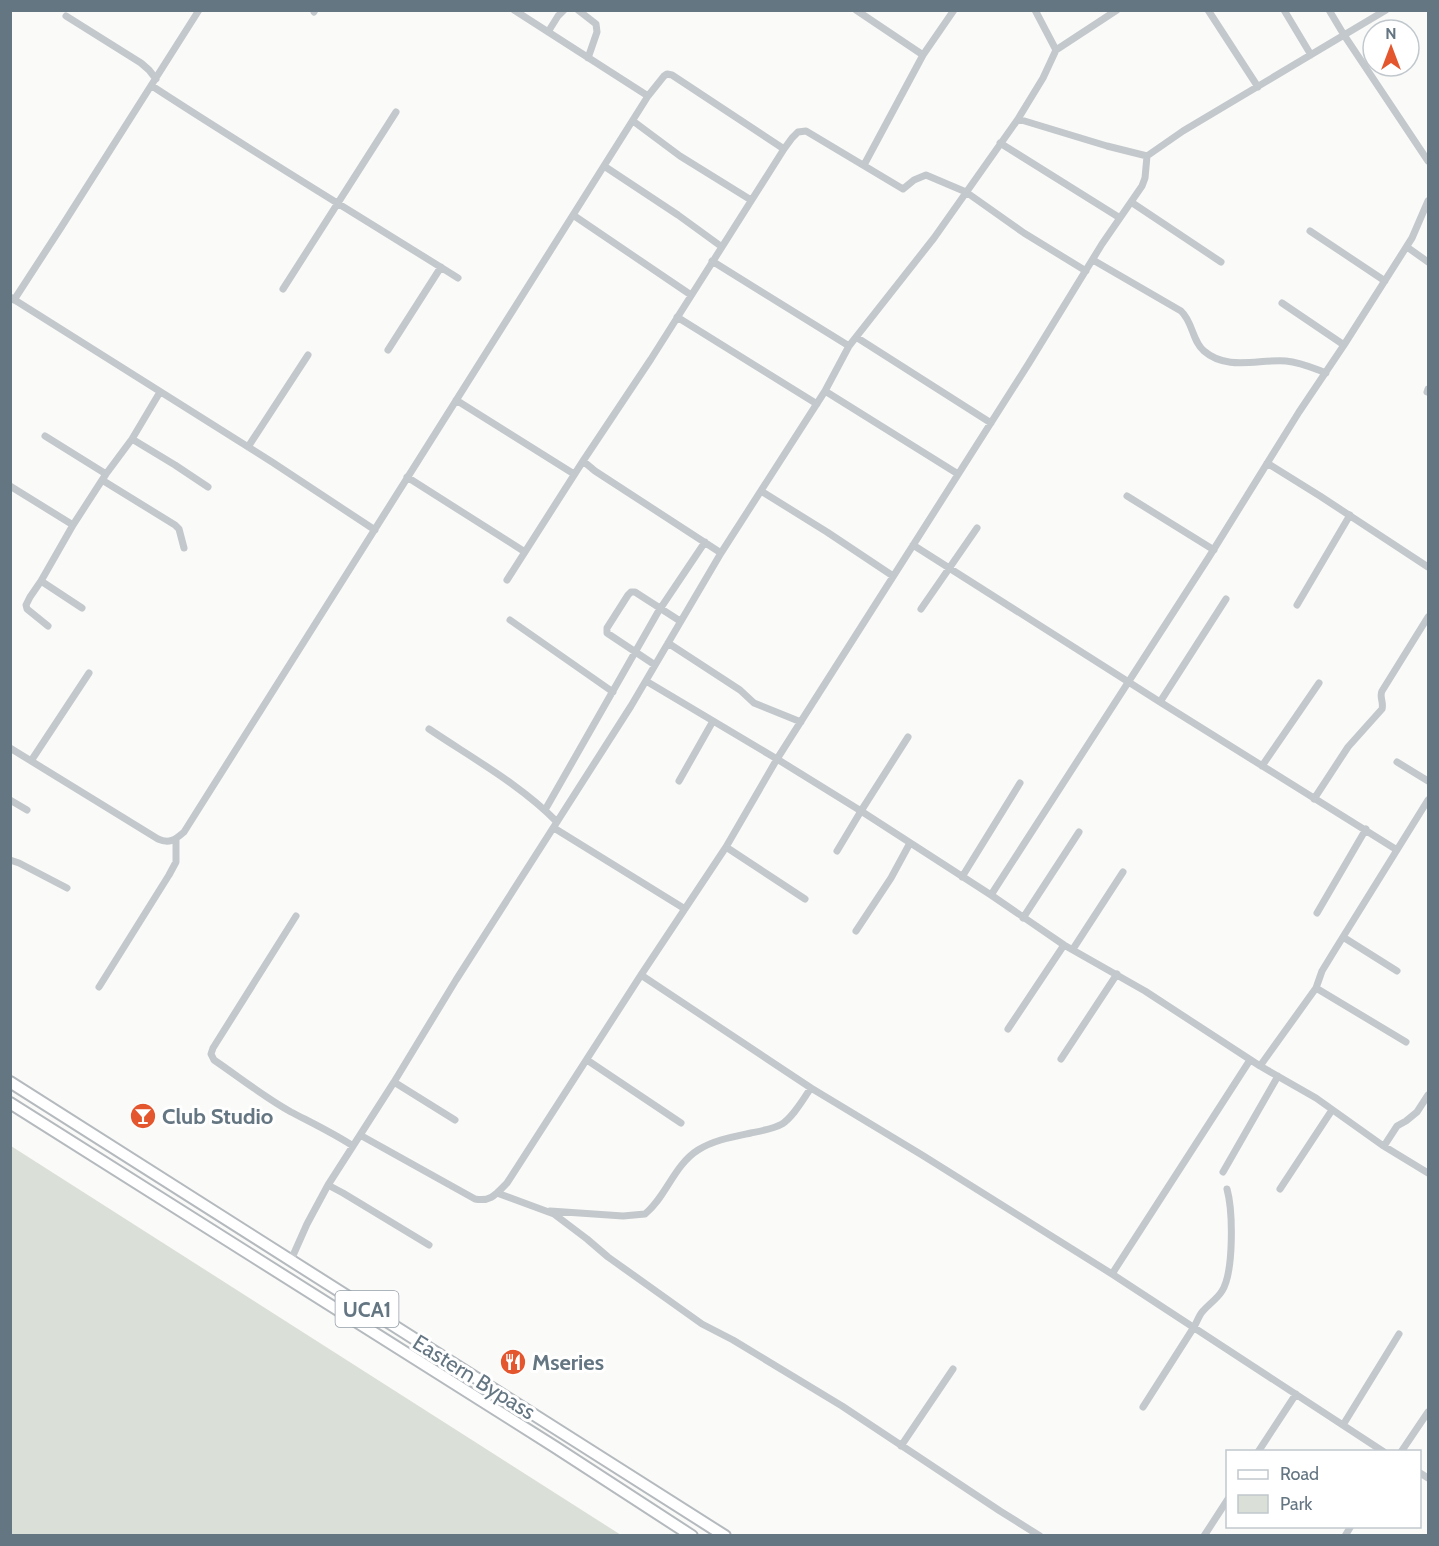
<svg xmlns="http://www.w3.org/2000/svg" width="1439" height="1546" viewBox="0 0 1439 1546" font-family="Cabin,sans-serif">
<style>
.green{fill:#dadfd7}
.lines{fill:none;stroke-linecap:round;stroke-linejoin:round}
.primary-casing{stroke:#b5babe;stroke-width:14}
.minor{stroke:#c3c8cc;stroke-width:7}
.primary{stroke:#fff;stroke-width:10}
.labels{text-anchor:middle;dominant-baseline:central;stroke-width:6;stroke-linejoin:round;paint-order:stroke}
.shield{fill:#fff;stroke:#939fa8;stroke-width:1.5}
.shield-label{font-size:21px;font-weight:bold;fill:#657683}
.poi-label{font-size:22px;font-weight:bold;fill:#657683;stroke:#fff;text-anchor:start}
.street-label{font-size:22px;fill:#657683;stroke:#fff}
</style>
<rect width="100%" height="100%" fill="#fafaf8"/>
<path class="green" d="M11,1146L621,1535H11Z"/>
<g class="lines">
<g class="primary-casing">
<path id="primary" d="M10,1082L725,1536
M10,1103L555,1447L692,1536"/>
</g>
<path class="minor" d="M514,10L648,96
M578,10L596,24L597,32L588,58
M856,10L923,55
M1035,10L1056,50
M1208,10L1258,87
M1284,10L1311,55
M1329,10L1344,35L1428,161
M314,12L315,10
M66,16L141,63L149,70L156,79
M548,32L558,16L564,10
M152,86C253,152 356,214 458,278
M1018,119L1107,146L1147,156L1183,131L1386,10
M633,121L680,156L751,200
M1000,143L1120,218
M864,165L923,55L954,10
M604,166L678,215L722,247
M1131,202L1221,262
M573,215L691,295
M1310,231L1385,281
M1407,247L1428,262
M1093,260L1181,311C1193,322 1192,341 1204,351C1227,371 1258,359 1286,361C1300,362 1313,368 1326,373
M712,261L849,346
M283,289L396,112
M10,297L272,462L375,530
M14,300L62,226L199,10
M1282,303L1344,345
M677,317L817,404
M856,337L991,423
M388,350L441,267
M825,391L958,474
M1427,392L1428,389
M456,400L574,474
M45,436L106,474
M132,439L175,465L208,487
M248,447L308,355
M583,461L595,471L721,553
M1267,463L1320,496L1428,567
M407,477L525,552
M102,480L175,525L179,529L184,548
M10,486L73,525
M761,491L827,532L893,576
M1127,496L1214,550
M913,545L1160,702L1397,850
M507,580L583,461L651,359L784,149L792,138L798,132L806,131L903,189L914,180L926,175L966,192L1024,233L1086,271
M41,581L82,608
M1297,605L1350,515
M921,609L977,528
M510,620L613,692
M48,626L27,609L26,605L30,597L41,581L73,525L106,474L132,439L160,392
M668,643L740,690L754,703L801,722
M655,665L607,633V628L628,595L631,592H635L680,621
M646,681L777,759L861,811L991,895L1064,945L1145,991L1260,1066L1316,1098L1382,1145L1428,1173
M1160,702L1226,599
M429,729C472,758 521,785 557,822
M10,748L158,839C169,844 175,840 184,832L648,96L664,76L667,74L672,75L784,149
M31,761L89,673
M1397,762L1428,781
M1262,766L1319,683
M679,781L713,721
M1314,799L1348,747L1382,709C1384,702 1379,697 1382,691L1428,617
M10,800L27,810
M545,810L658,612L705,542
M554,828L685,909
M726,847L805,899
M837,851L861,811L908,737
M10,860L19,863L67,888
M962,877L1020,783
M991,895L1209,557L1299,412L1344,345L1412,238L1428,201
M1317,913L1366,829
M296,916L213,1048L211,1054L214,1060C239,1077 264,1097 291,1112C312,1123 333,1133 353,1146
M1023,918L1079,832
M856,931L891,878L910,843
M1343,937L1397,971
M1073,949L1123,872
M641,975L811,1088L922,1155L1112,1274L1384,1452
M99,987L169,875L176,862V840
M1316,988L1406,1042
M1008,1029L1064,945
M1061,1059L1117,974
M587,1060L681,1123
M1260,1066L1316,988L1322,971L1333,953L1428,800
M394,1082L455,1120
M360,1135L475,1199C491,1202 496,1194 507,1183L641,975L726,847L777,759L1029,363L1102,244L1142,186L1145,178L1147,156
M1384,1146L1397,1126L1406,1121L1417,1112L1428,1095
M1223,1172L1278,1076
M328,1185L343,1193L429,1245
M1280,1189L1332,1110
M497,1193L554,1214L587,1239L608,1257L702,1324L733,1340L842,1406L1000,1511L1040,1536
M550,1211L623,1216L645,1214C666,1197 674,1165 698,1150C714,1140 732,1137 751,1133C761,1131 773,1129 782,1124C794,1116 803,1099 811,1088
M291,1260L307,1224L328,1185L394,1082L456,980L631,706L721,553L825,391L849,346L934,238L1018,119L1043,78L1056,50L1117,10
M1112,1274L1250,1060
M1143,1407L1194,1327C1197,1322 1199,1315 1203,1311C1209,1304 1217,1299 1222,1291C1234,1272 1233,1211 1227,1189
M1343,1425L1399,1334
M901,1446L953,1369
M1258,1452L1296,1394
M1401,1452L1428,1412
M1420,1473L1428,1478
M1204,1536L1228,1499
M1345,1536L1351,1526"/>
<use href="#primary" class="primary"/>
</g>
<defs>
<g id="bar-disc" transform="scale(1.35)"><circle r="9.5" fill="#e4572e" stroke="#fff"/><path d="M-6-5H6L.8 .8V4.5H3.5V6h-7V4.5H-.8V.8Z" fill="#fff"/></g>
<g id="restaurant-disc" transform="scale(1.35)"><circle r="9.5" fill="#e4572e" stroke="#fff"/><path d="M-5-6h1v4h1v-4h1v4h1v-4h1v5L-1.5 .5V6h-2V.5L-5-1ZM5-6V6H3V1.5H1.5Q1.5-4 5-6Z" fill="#fff"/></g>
</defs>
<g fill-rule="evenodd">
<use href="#bar-disc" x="143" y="1116"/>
<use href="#restaurant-disc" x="513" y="1362"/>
</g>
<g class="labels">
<rect class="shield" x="335.5" y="1291" width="63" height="36" rx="4.5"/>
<g class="shield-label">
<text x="367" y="1309">UCA1</text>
</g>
<g class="poi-label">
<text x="162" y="1116">Club Studio</text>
<text x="532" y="1362">Mseries</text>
</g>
<g class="street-label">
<text transform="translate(474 1377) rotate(32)">Eastern Bypass</text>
</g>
</g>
<rect width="1439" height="1546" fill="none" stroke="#657683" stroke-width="24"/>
<rect x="1226" y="1450" width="195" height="78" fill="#ffffff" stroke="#c1c8cd" stroke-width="1.5"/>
<rect x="1238" y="1470" width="30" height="9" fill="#ffffff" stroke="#c1c8cd" stroke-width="1.5"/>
<text x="1280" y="1480" font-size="18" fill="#657683">Road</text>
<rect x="1238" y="1495" width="30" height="18" fill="#dadfd7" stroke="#c1c8cd" stroke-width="1.5"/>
<text x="1280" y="1510" font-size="18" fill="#657683">Park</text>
<g transform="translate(1391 48)"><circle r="28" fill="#ffffff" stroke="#c1c8cd" stroke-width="1.5"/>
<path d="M0-4.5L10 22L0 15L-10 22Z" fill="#e4572e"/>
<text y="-9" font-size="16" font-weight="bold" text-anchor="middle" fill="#657683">N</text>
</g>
</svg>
